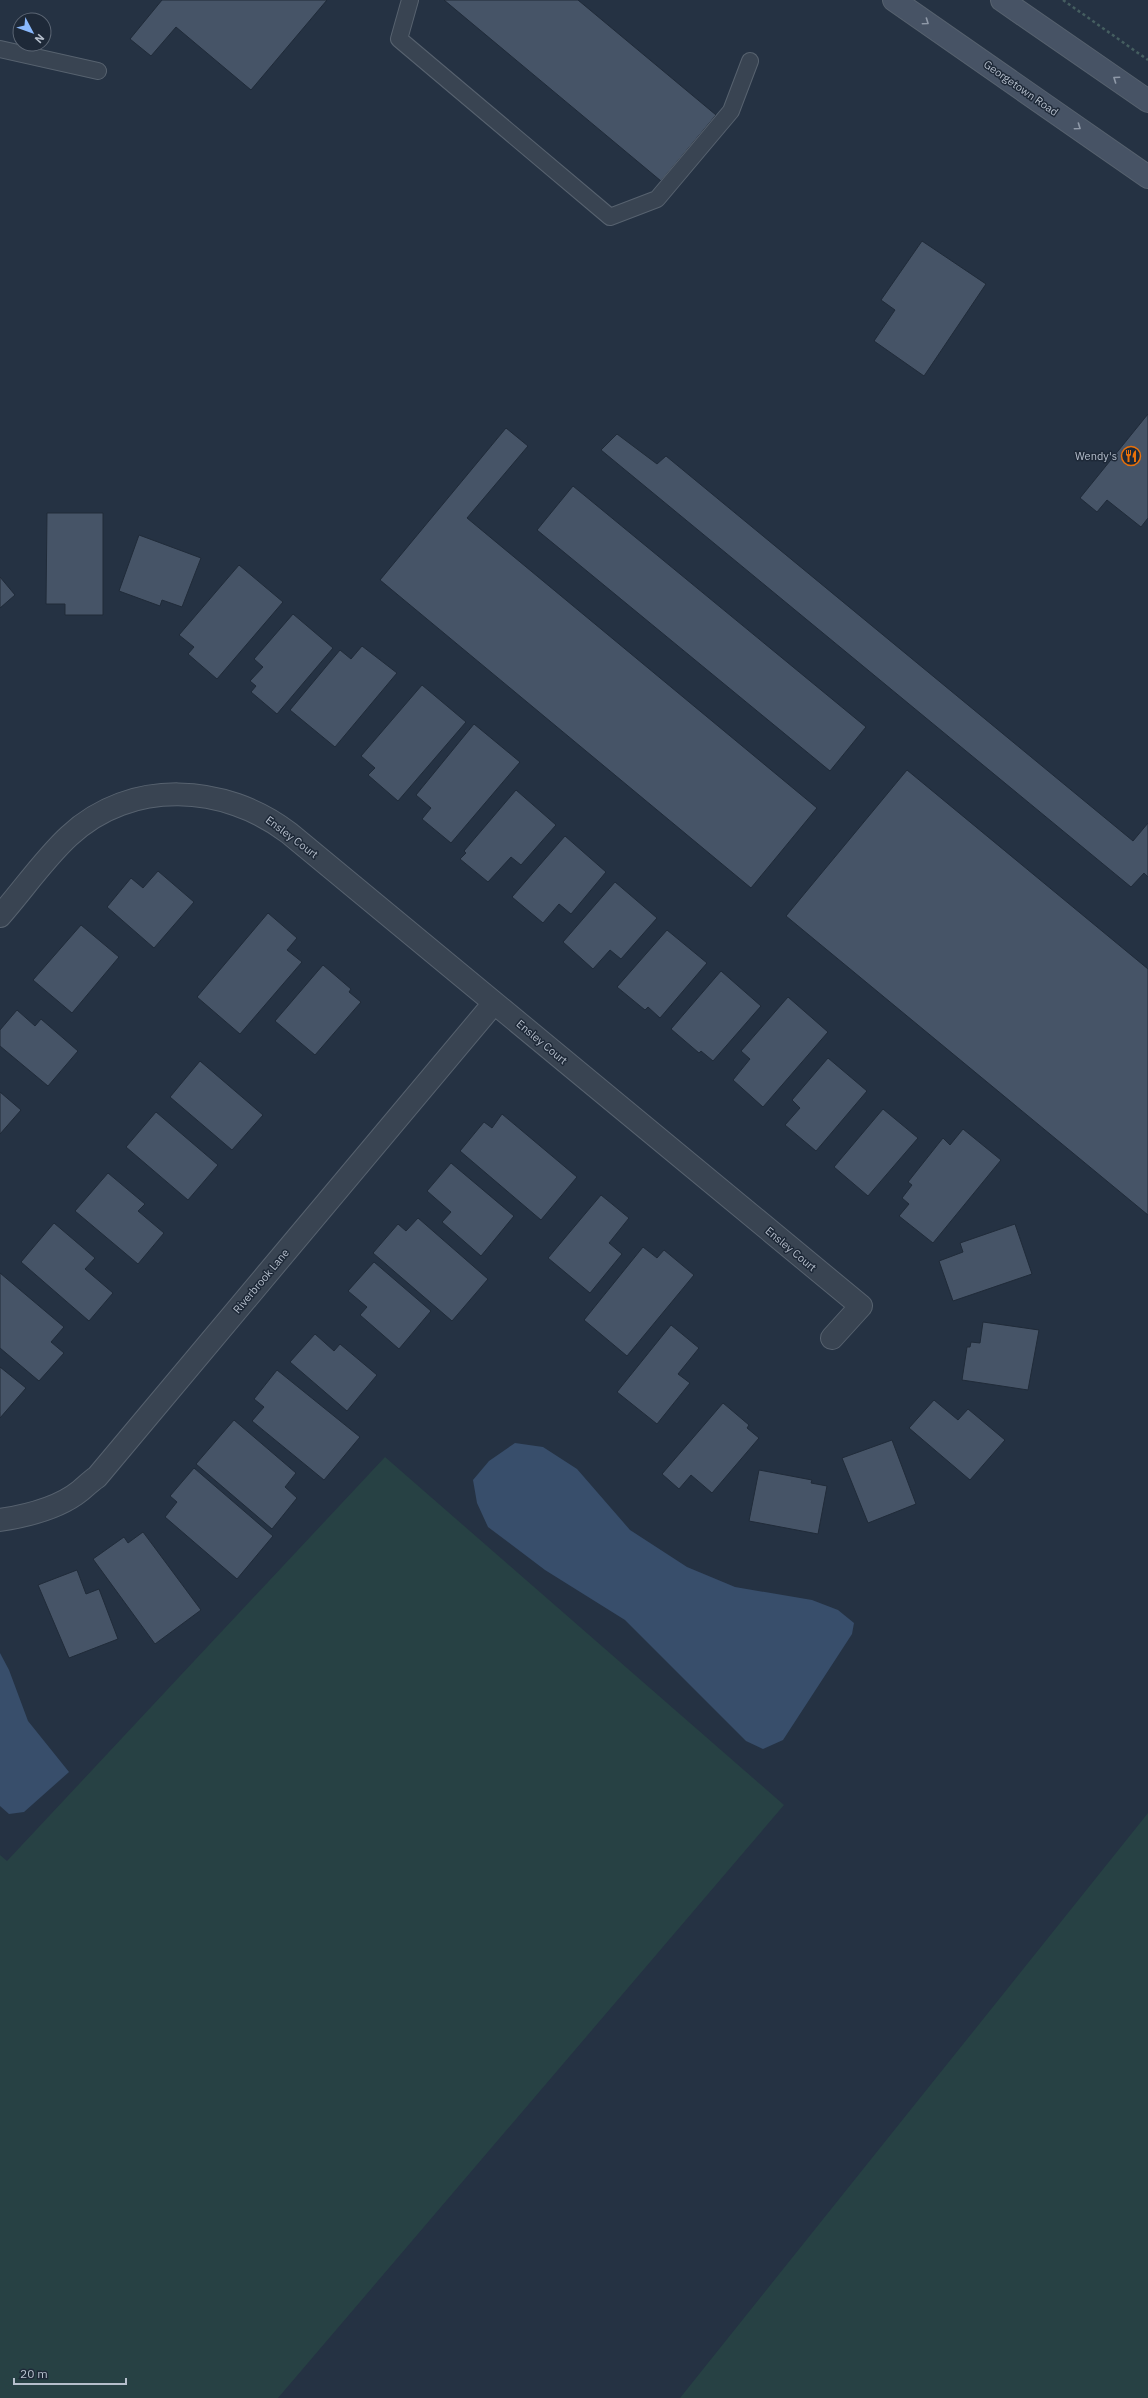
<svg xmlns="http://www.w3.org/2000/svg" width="1148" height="2398" viewBox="0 0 1148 2398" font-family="'IBM Plex Sans',sans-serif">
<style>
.green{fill:#274144}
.water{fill:#384e6b}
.building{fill:#465467;stroke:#202b39}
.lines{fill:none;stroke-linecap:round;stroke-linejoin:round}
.service-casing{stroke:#57626f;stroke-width:18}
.minor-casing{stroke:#57626f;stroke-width:24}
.secondary-casing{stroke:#57626f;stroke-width:24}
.path{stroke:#455e60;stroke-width:2.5;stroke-dasharray:3 3;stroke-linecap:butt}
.service{stroke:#394452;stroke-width:16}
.minor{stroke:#394452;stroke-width:22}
.secondary{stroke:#475365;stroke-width:22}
.oneway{stroke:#8f99a8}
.labels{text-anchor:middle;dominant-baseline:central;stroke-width:3;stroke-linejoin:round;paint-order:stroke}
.street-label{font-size:11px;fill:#b6bfcc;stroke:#1e2938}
.poi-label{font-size:11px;fill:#b6bfcc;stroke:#1e2938;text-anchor:end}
</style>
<rect width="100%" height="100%" fill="#253243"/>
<path class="green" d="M385,1457L784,1805L278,2398H0V1855L7,1861Z
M1148,1813V2398H680Z"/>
<path class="water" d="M515,1443L543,1447L577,1469L630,1530L687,1567L735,1587L812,1600L838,1610L854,1623L852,1634L783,1740L763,1749L746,1741L625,1620L545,1570L488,1527L477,1503L473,1480L489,1461Z
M0,1653L9,1670L28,1721L69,1772L24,1812L9,1814L0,1806Z"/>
<path class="building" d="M162,0H327L251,90L176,27L151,56L130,39Z
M444,0H578L716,115L661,181Z
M922,241L986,284L924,376L874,341L895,310L881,300Z
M1148,414V518L1141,527L1107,500L1097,512L1080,498Z
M506,428L528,446L467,518L817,808L751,888L380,580Z
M617,434L657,464L666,456L1133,841L1148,823V877L1144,873L1131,887L601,450Z
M573,486L866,727L830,771L537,530Z
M47,513H103V615H65V604H46Z
M139,535L201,558L182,607L162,600L160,606L119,591Z
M239,565L283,602L217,679L188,654L194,647L179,635Z
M0,577L15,595L0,608Z
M293,614L333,648L277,714L251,692L256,686L250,681L263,667L254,659Z
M362,646L397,673L335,747L290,710L340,650L351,659Z
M422,685L466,722L398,801L368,775L375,768L361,756Z
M474,724L520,762L451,843L422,819L431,808L416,795Z
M907,770L1148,969V1215L786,916Z
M516,790L556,825L521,865L511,857L488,882L460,859L466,853L464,851Z
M565,836L606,872L571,914L559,904L543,923L512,897Z
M158,871L194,902L154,948L107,907L131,878L143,888Z
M615,882L657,918L621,959L610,950L593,969L563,942Z
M268,913L297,938L287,950L302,962L240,1034L197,997Z
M81,925L119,957L72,1013L33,980Z
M667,930L707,963L660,1018L648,1007L645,1010L617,987Z
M323,965L351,989L349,992L361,1002L315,1055L275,1021Z
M721,971L761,1006L713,1061L701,1051L699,1053L671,1029Z
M788,997L828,1032L763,1107L733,1080L750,1059L741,1051Z
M17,1010L35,1026L41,1019L78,1051L48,1086L0,1046V1030Z
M828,1058L867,1091L816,1151L785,1125L800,1108L792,1100Z
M200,1061L263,1115L232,1150L170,1097Z
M0,1092L21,1110L0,1134Z
M883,1109L918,1138L868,1196L834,1167Z
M156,1112L218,1165L188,1200L126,1147Z
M502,1114L577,1177L541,1220L460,1151L484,1122L492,1128Z
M963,1129L1001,1160L933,1243L899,1216L909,1204L902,1198L912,1185L908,1182L943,1138L950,1145Z
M451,1163L514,1216L481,1256L442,1222L451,1212L427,1191Z
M108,1173L145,1204L138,1211L164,1233L138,1264L75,1211Z
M601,1195L629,1218L609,1243L622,1254L590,1293L548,1258Z
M418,1218L488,1279L452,1321L373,1253L398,1224L406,1231Z
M54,1223L95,1258L85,1269L113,1293L89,1321L21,1262Z
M1015,1224L1032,1274L953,1301L939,1261L963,1252L960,1243Z
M643,1247L657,1258L664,1250L694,1275L627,1356L584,1320Z
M374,1262L431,1311L399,1349L360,1315L367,1307L348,1291Z
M0,1273L64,1327L51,1342L64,1353L39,1381L0,1348Z
M983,1322L1039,1330L1028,1390L962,1380L967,1347H970L971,1342L980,1343Z
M671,1325L699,1348L678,1374L690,1383L657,1424L617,1392Z
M315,1334L334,1351L340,1344L377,1375L347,1411L290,1362Z
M0,1367L26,1388L0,1418Z
M277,1370L360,1437L324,1480L252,1421L264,1407L254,1399Z
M934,1400L958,1420L968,1409L1005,1440L970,1480L909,1428Z
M723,1403L749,1425L747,1428L759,1438L712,1493L691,1475L679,1489L662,1474Z
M234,1420L296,1473L285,1487L297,1498L272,1529L196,1464Z
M892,1440L916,1504L868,1523L842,1458Z
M194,1468L273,1536L237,1579L165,1517L177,1502L170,1496Z
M759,1470L812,1480L811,1483L827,1486L818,1534L749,1521Z
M143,1532L201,1610L155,1644L93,1559L124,1537L128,1543Z
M77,1570L86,1594L99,1589L118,1639L69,1658L38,1585Z"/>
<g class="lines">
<g class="service-casing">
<path id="service" d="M410,0L399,39L610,217L657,199L731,111L750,61
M0,49L98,71"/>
</g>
<g class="minor-casing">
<path id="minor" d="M0,916C22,891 45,858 69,836C131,778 225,784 289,833L861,1306L832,1338
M0,1520C26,1516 59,1508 80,1491C86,1486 91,1481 97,1477L494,1003"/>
</g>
<g class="secondary-casing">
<path id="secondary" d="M894,0L1148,177
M1002,0L1148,101"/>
</g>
<path class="path" d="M1063,0L1148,60"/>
<use href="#service" class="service"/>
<use href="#minor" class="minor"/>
<use href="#secondary" class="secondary"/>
</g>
<defs><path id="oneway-chevron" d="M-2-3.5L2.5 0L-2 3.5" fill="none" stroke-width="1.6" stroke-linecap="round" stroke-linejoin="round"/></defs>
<g class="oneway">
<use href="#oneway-chevron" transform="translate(926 22) rotate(35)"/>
<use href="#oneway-chevron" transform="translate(1116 79) rotate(-145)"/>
<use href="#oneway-chevron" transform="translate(1078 127) rotate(35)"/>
</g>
<defs>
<g id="restaurant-ring" transform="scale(1)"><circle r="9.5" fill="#1e2938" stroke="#e8710a" stroke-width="1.5"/><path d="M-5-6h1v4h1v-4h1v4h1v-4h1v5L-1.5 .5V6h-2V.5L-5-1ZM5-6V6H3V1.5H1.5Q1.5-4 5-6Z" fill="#e8710a"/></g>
</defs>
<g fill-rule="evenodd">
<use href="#restaurant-ring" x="1131" y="456"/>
</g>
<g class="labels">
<g class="street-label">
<text transform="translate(1021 88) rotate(35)">Georgetown Road</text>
<text transform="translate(292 837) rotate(37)">Ensley Court</text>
<text transform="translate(542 1042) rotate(40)">Ensley Court</text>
<text transform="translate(791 1249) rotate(40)">Ensley Court</text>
<text transform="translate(261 1281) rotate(-50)">Riverbrook Lane</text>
</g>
<g class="poi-label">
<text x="1117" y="456">Wendy's</text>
</g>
</g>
<g transform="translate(32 32) rotate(131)"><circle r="19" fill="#1e2938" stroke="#5b6573"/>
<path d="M0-3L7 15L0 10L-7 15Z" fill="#8ab9fd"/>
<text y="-6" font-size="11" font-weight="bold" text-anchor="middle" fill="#b6bfcc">N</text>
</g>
<path d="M14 2378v6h112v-6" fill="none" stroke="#b6bfcc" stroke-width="2"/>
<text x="20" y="2378" font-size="12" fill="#b6bfcc" stroke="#1e2938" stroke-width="3" paint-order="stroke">20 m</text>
</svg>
